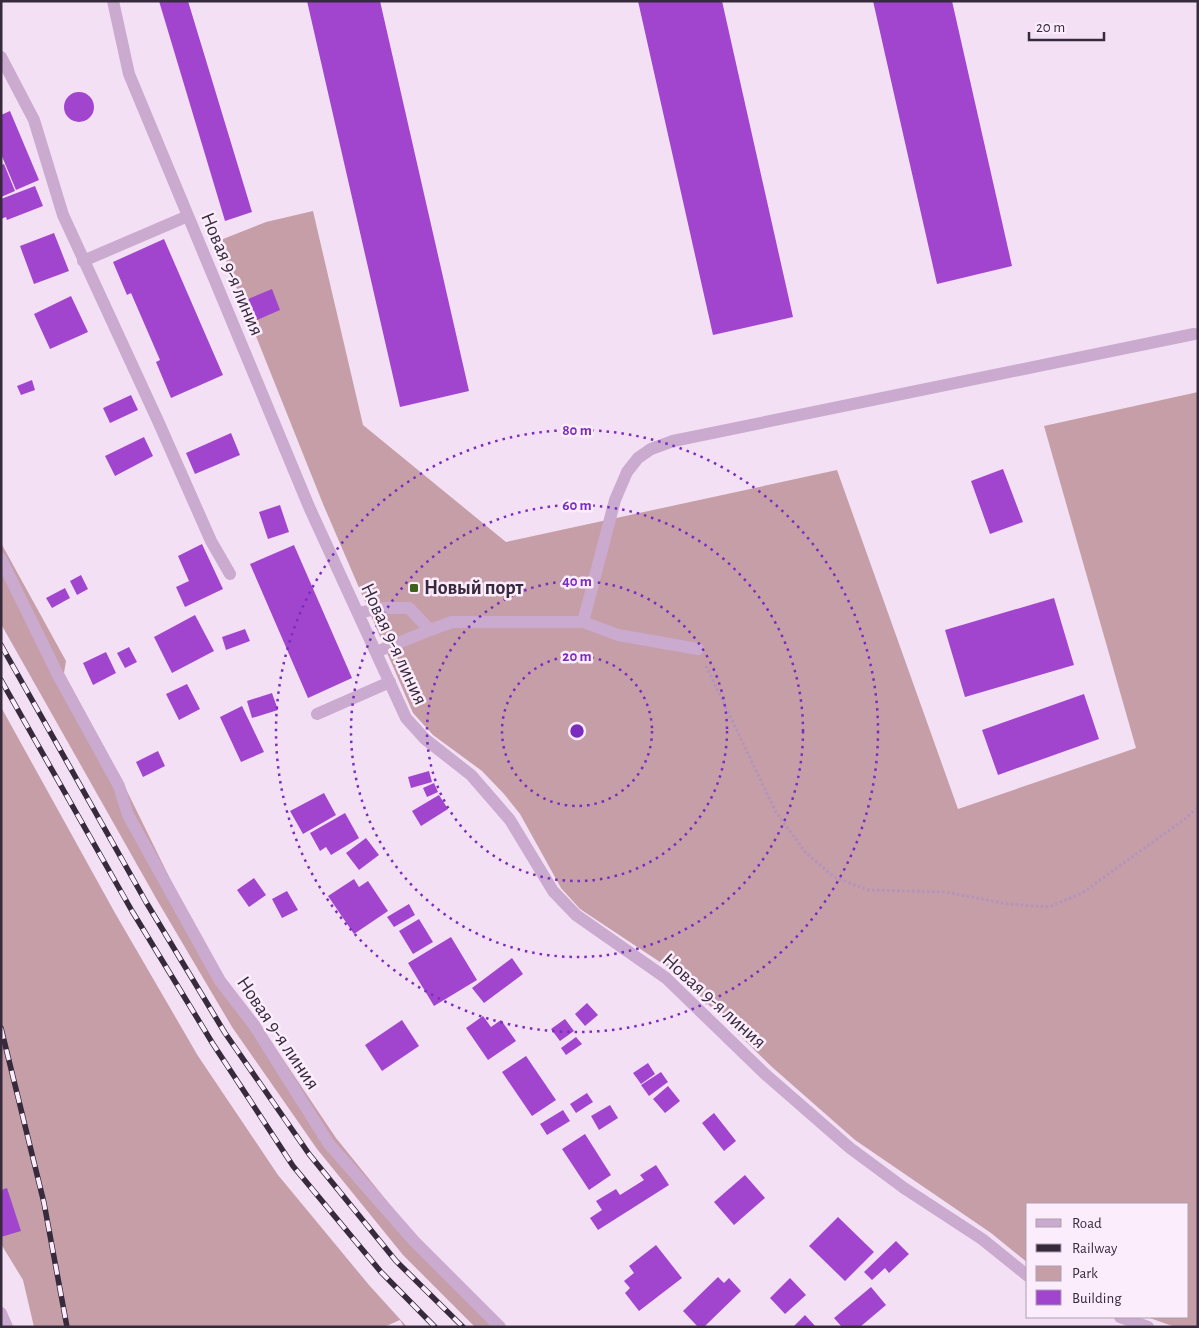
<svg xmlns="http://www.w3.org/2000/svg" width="1199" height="1328" viewBox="0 0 1199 1328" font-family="'Alegreya Sans',sans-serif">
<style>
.green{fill:#c69ea7}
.building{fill:#a145ce}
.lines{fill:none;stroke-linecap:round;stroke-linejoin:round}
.path{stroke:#b594ba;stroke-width:3;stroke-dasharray:2.5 2.5;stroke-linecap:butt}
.minor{stroke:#caaace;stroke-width:12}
.rail-casing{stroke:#372a3c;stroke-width:5.5}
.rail{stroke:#fbedfc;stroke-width:4;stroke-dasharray:11;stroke-linecap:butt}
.ring{fill:none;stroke:#7b2cbf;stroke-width:2.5;stroke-dasharray:2.5 5}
.poi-dot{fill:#3e611c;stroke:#fbedfc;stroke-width:2}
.labels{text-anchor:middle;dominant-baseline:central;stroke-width:5;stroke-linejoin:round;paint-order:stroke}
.street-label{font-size:20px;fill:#372a3c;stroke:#fbedfc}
.poi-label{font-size:20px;font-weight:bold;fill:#372a3c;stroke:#fbedfc;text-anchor:start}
.centre{fill:#7b2cbf;stroke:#fbedfc;stroke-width:2.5}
.ring-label{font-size:15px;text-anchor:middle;font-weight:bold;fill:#7b2cbf;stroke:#fbedfc;stroke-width:5;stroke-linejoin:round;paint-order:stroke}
</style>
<rect width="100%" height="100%" fill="#f4e0f5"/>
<path class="green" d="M313,211L363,425L506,542L837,470L958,809L1136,748L1044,426L1198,392V1327H1175L1147,1317H1188V1204H1028V1263L991,1233L855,1140L772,1067L675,972L580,909L561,888L520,814L504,794L482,771L433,735L413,713L323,504L218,241L266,222Z
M1,543L66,661L64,673L124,785L179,897L224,977L258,1022L336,1138L416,1237L504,1327H475L403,1255L317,1149L232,1027L157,900L1,624Z
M1,707L115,913L198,1056L278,1175L369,1285L407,1327H404L400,1320L384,1327H34L23,1280L1,1244Z"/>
<path class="building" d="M159,1H188L252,212L225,221Z
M307,1H380L469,391L400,407Z
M638,1H722L793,317L713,335Z
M873,1H952L1012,266L937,284Z
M64 107a15 15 0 1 1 30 0a15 15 0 1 1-30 0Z
M10,111L39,180L16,190L1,154V115Z
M4,164L15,191L1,197V165Z
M35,186L43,206L7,220L6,217L1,219V199Z
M54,233L69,271L34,284L20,246Z
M164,239L223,375L171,398L156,362L160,360L131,293L127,295L113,262Z
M272,289L280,310L257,320L248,299Z
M71,296L88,332L50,349L34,314Z
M32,380L35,390L21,395L17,386Z
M131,395L138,410L110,423L103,408Z
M231,433L240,455L195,474L186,453Z
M144,437L153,456L115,476L105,456Z
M1003,469L1023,522L990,534L971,481Z
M280,505L289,532L268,539L259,512Z
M202,544L223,589L185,607L176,587L189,581L178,556Z
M294,545L352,678L308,698L250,564Z
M81,575L88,589L77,595L70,581Z
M65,588L70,598L52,608L46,598Z
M1054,598L1074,665L965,697L945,630Z
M195,615L214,651L172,673L154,637Z
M245,629L250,641L226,650L222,637Z
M129,647L137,662L125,668L117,653Z
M106,652L116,673L93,685L83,663Z
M187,684L200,709L179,720L166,694Z
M272,693L278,710L252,718L247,701Z
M1084,694L1099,739L998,775L982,730Z
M242,706L264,752L241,762L220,717Z
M158,751L165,766L143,777L136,762Z
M429,771L432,782L411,788L408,777Z
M434,783L438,792L427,797L423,788Z
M324,793L336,815L303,834L290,811Z
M439,795L448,809L421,826L412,811Z
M345,813L359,838L331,855L326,847L320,851L310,833Z
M366,838L379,855L359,870L346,853Z
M254,878L266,895L249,907L237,890Z
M354,879L359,887L368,881L388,911L354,934L328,896Z
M287,891L298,910L282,918L272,899Z
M409,904L415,915L394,927L387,917Z
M419,919L433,942L413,954L399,931Z
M451,937L477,980L434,1006L408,963Z
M512,958L523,974L484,1003L472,988Z
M587,1003L598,1015L585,1026L575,1014Z
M483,1016L491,1027L501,1020L516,1041L488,1060L466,1028Z
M565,1019L574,1031L560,1041L551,1029Z
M402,1020L419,1046L382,1071L365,1045Z
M576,1037L582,1044L566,1055L561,1048Z
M526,1056L556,1100L532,1116L502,1072Z
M648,1063L655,1074L641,1084L633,1073Z
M661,1072L668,1082L649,1096L641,1085Z
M668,1086L680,1101L665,1113L653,1099Z
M587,1093L593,1102L576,1113L570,1104Z
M610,1105L618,1118L599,1130L591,1116Z
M563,1110L570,1121L547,1135L540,1124Z
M714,1113L736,1141L724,1151L702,1123Z
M585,1134L611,1175L589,1190L562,1149Z
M656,1165L669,1185L598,1230L590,1218L602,1210L596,1201L616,1189L620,1195L644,1180L640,1175Z
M745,1175L765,1198L734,1225L714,1202Z
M7,1188L21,1231L1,1237V1190Z
M838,1217L874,1252L845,1281L809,1246Z
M896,1241L909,1254L889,1273L885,1268L872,1280L864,1272Z
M656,1245L682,1278L639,1311L625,1293L630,1288L624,1281L634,1273L629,1266Z
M718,1277L724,1283L729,1278L741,1291L704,1327H698L683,1311Z
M790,1278L806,1295L785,1314L770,1298Z
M871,1287L886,1305L860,1327H842L834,1318Z
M805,1315L816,1327H793Z"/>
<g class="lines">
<path class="path" d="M706,666L776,812L806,853L834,877L868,890L945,892L1008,904L1049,907L1082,893L1185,819L1198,807"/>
<path class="minor" d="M113,1L129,74L310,509L406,718L425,739L471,775L491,798L510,820L553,891L576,915L666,978L765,1074L850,1148L904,1188L982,1239L1028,1276
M1,57L34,120L63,215L158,421L211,541L230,574
M83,261L188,216
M1,559L58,675L119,786L128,815L220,981L254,1025L329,1144L414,1241L500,1327
M358,613L381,608H409L430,630L376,652
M583,622L618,635L698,649
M430,630L452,622H583L615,500L627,472L638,458L651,449L673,441L1194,334
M317,714L390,682
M1,1313L7,1327
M1120,1317L1148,1327"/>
<g class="rail-casing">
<path id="rail" d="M1,645L146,902L225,1033L309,1154L396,1261L463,1327
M1,680L132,911L213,1044L293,1166L381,1272L435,1327
M1,1028L44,1203L67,1327"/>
</g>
<use href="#rail" class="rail"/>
</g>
<g class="ring">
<circle cx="577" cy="731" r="75"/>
<circle cx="577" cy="731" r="150"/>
<circle cx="577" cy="731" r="226"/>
<circle cx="577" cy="731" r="301"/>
</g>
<rect class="poi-dot" x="409" y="583" width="10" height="10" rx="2.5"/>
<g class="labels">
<g class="street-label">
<text transform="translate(232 274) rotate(67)">Новая 9-я линия</text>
<text transform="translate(394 644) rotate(65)">Новая 9-я линия</text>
<text transform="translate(714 1001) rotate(42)">Новая 9-я линия</text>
<text transform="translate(278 1033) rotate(56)">Новая 9-я линия</text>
</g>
<g class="poi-label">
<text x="424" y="588">Новый порт</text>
</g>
</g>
<circle cx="577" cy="731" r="8" class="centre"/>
<g class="ring-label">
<text x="577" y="435">80 m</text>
<text x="577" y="510">60 m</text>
<text x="577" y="586">40 m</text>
<text x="577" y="661">20 m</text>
</g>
<rect width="1199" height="1328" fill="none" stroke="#372a3c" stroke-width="5"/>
<rect x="1026" y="1203" width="162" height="115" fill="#fbedfc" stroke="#ad9faf"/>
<rect x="1036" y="1219" width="25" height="8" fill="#caaace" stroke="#ad9faf"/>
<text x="1072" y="1228" font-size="15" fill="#372a3c">Road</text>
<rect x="1036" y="1244" width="25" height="8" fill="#372a3c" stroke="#ad9faf"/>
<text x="1072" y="1253" font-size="15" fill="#372a3c">Railway</text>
<rect x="1036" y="1266" width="25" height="15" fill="#c69ea7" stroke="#ad9faf"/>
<text x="1072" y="1278" font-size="15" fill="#372a3c">Park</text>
<rect x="1036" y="1290" width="25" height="15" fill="#a145ce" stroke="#ad9faf"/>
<text x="1072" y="1303" font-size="15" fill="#372a3c">Building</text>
<path d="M1029 32v8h75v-8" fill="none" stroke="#372a3c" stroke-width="2.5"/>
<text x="1036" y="32" font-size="15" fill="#372a3c" stroke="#fbedfc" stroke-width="4" paint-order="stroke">20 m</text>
</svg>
